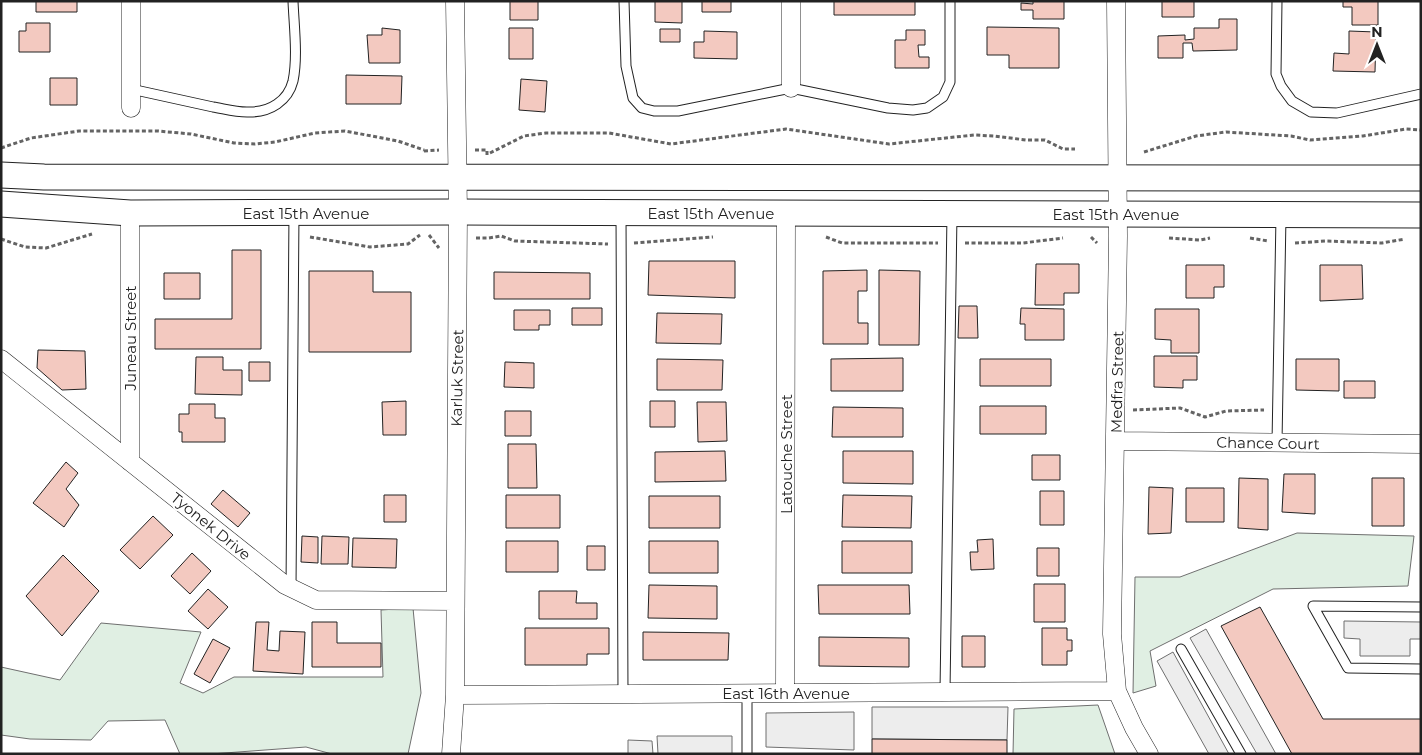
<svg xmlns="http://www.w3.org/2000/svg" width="1422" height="755" viewBox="0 0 1422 755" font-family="Montserrat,sans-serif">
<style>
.green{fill:#e0efe3;stroke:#6f6f6f}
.parking{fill:#ededed;stroke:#6f6f6f}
.building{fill:#f3c9c0;stroke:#222}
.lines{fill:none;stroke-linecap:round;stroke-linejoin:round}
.service-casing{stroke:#222;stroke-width:11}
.minor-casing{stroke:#222;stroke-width:19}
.secondary-casing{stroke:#222;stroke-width:27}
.path{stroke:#646464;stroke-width:3;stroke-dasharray:4 2.5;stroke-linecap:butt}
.service{stroke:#fff;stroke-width:9}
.minor{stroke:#fff;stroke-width:18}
.secondary{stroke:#fff;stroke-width:25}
.labels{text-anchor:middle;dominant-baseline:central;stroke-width:4;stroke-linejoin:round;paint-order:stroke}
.street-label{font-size:15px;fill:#222;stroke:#fff}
</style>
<rect width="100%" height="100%" fill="#fff"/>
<path class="green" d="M1297,533L1414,536L1408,586L1273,589L1150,651L1156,686L1133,693L1135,577H1180Z
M413,608L421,693L408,754H332L306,747L211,754H180L165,720L108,721L91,740L30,739L1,735V667L60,680L101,623L201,632L180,683L203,693L234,677H383L381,610Z
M1098,705L1115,754H1013L1014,709Z"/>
<path class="parking" d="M1344,621L1421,622V639H1410V656H1360V639L1344,638Z
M1206,629L1276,754H1257L1190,638Z
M1173,652L1229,754H1209L1157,661Z
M872,707H1008L1007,740L872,739Z
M854,712V750L766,747V713Z
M657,736H732V754H658Z
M628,740L652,741L653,754H628Z"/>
<path class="building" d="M36,1H77V12H36Z
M510,1H538V20H510Z
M655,1H682V23L655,22Z
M702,1H731V12H702Z
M834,1H915V15H834Z
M1033,1H1064V19H1033V10H1021V3L1033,4Z
M1162,1H1194V17H1162Z
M1343,1H1378V25H1352V7H1343Z
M1219,19H1237V50L1193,51L1192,43H1183V58H1158V36L1185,35V40L1194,39V28H1219Z
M26,23H50V52H19V31H26Z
M987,27L1059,28V68H1009V55H987Z
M382,28L400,30V63H369L367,35H382Z
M509,28H533V59H509Z
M660,29H680V42H660Z
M906,30H925V45H918L919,57H929V68H895V40H906Z
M704,31L737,32V59L694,58V42H704Z
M1349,31L1376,32L1375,72L1333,71L1334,53L1349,54Z
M346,75L402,76L401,104H346Z
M50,78H77V105H50Z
M521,79L547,81L545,112L519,110Z
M232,250H261V349H155V319H232Z
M649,261H735V298L648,295Z
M1036,264H1079V293H1064V305H1035Z
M1186,265H1224V287H1214V298H1186Z
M1320,265H1362L1363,299L1320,301Z
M867,270V291H858V323H868V344H823V271Z
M879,270L920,271L919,345H879Z
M309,271H373V292H411V352H309Z
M494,272L590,273V299H494Z
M164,273H200V299H164Z
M959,306H977L978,338H958Z
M572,308H602V325H572Z
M1021,308L1064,309V340H1025V324H1020Z
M1155,309H1199V353H1171V340L1155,339Z
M514,310H550V325H539V330H514Z
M657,313L722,314L721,344L656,343Z
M38,350L85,351L86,389L62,390L37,368Z
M1154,356H1197V380H1183V388L1154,387Z
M196,357H223V370H242V395L195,394Z
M903,358V391H831V359Z
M657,359L723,360L722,390H657Z
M980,359H1051V386H980Z
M1296,359H1339V391L1296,390Z
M249,362H270V381H249Z
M505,362L534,363V388L504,387Z
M1344,381H1375V398H1344Z
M406,401V435H383L382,402Z
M650,401H675V427H650Z
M697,402H726L727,441L698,442Z
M189,404H215V418H225V442H182V432H179V414H189Z
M980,406H1046V434H980Z
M833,407L903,408V437H832Z
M505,411H531V436H505Z
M508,444H536L537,488H508Z
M725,451L726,481L655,482V452Z
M843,451H913V484L843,483Z
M1032,455H1060V480H1032Z
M66,462L78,473L66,489L79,505L64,527L33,503Z
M1284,474H1315V514L1282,512Z
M1239,478L1268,479V530L1238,528Z
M1372,478H1404V526H1372Z
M1149,487L1173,488L1171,533L1148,534Z
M1186,488H1224V522H1186Z
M223,490L250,513L238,527L211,504Z
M1040,491H1064V525H1040Z
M384,495H406V522H384Z
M506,495H560V528H506Z
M843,495L912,496L911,528L842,527Z
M649,496H720V528H649Z
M153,516L173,535L140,569L120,550Z
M302,536L318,537V563L301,562Z
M322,536L349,537L348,564H321Z
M353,538L397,539L396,568L352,567Z
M993,539L994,569L971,570L970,552H978L977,540Z
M506,541H558V572H506Z
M649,541H718V573H649Z
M842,541H912V573H842Z
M587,546H605V570H587Z
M1037,548H1059V576H1037Z
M192,553L211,571L190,594L171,576Z
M63,555L99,591L62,636L26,596Z
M1034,584H1065V622H1034Z
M649,585L717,586V619L648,618Z
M818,585H909L910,614H819Z
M208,589L228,607L208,629L188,611Z
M539,591H577L576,603H597V619H539Z
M1260,607L1323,719H1421V754H1292L1221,626Z
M256,622H269L267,650L279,651L280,631L305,632L303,674L253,671Z
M312,622H337V643H381V667H312Z
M525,628H609V654H587V665H525Z
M1042,628H1067V640H1072V651H1067V665H1042Z
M643,632L729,633L728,660H643Z
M962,636H985V667H962Z
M819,637L909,638V667L819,666Z
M213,639L230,648L210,683L194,674Z
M872,739L1007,740V754H872Z"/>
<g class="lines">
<g class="service-casing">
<path id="service" d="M624,1L626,66L633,98L642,108L654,111H678L791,88L888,108L913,110L927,108L943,97L950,82V1
M1277,1L1276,74L1281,86L1292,101L1311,112L1337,113L1421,94
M131,89C158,95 185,101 213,107C225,109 238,113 250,112C270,112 288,101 293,81C298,57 294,26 293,1
M621,213L623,694
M1277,443L1281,216
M291,588L294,213
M1421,607L1313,606L1348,668L1421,669
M1181,649L1241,754
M945,692L952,214
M747,694V754"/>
</g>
<g class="minor-casing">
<path id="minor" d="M1116,1L1118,236L1112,634L1117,691L1134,728L1149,754
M791,88V1
M131,108V1
M1,359L285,585L316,600L455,601
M1116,441L1421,444
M130,462V213
M785,693L786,214
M455,695L1117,691
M451,754L455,695L458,212L455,1"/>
</g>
<g class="secondary-casing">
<path id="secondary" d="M1,175L44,177L1421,178
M1,204L130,213L458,212L1421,215"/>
</g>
<path class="path" d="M1,148L31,138L79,131H158L191,134L234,143L255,144L275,142L315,133L345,131L398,141L424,150
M475,150H487V155
M424,151L439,150
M1144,152L1196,136L1226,132L1291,136L1310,140L1363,136L1406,129L1421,130
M490,153L524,136L546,133H609L671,144L786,129L889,144L974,135L994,136L1026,140H1045L1063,149H1075
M429,235L439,248
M310,237L370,247L408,244L420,235
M826,237L842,243H938
M1091,237L1097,243
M476,238H489L501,236L515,241L608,244
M1169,238L1200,240L1210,238
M1250,238L1268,241
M1,239L25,247L46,248L92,234
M634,243L713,237
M965,243H1023L1063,238
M1295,243L1326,241L1382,243L1405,239
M1133,410L1180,408L1205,417L1226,411L1264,410"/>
<use href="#service" class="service"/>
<use href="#minor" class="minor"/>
<use href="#secondary" class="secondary"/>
</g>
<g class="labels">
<g class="street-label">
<text x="306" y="213">East 15th Avenue</text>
<text x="711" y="213">East 15th Avenue</text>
<text x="1116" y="214">East 15th Avenue</text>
<text transform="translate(130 338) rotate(-90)">Juneau Street</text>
<text transform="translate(457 378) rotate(-89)">Karluk Street</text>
<text transform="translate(1117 382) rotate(-89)">Medfra Street</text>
<text transform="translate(1268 443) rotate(1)">Chance Court</text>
<text transform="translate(786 454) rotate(-90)">Latouche Street</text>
<text transform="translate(211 526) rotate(39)">Tyonek Drive</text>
<text x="786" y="693">East 16th Avenue</text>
</g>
</g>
<rect width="1422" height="755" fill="none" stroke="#222222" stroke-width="5"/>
<g transform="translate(1377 45)" stroke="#ffffff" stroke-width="4" paint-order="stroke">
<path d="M0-4L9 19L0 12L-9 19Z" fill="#222222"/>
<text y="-8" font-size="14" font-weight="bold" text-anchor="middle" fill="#222222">N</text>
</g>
</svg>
